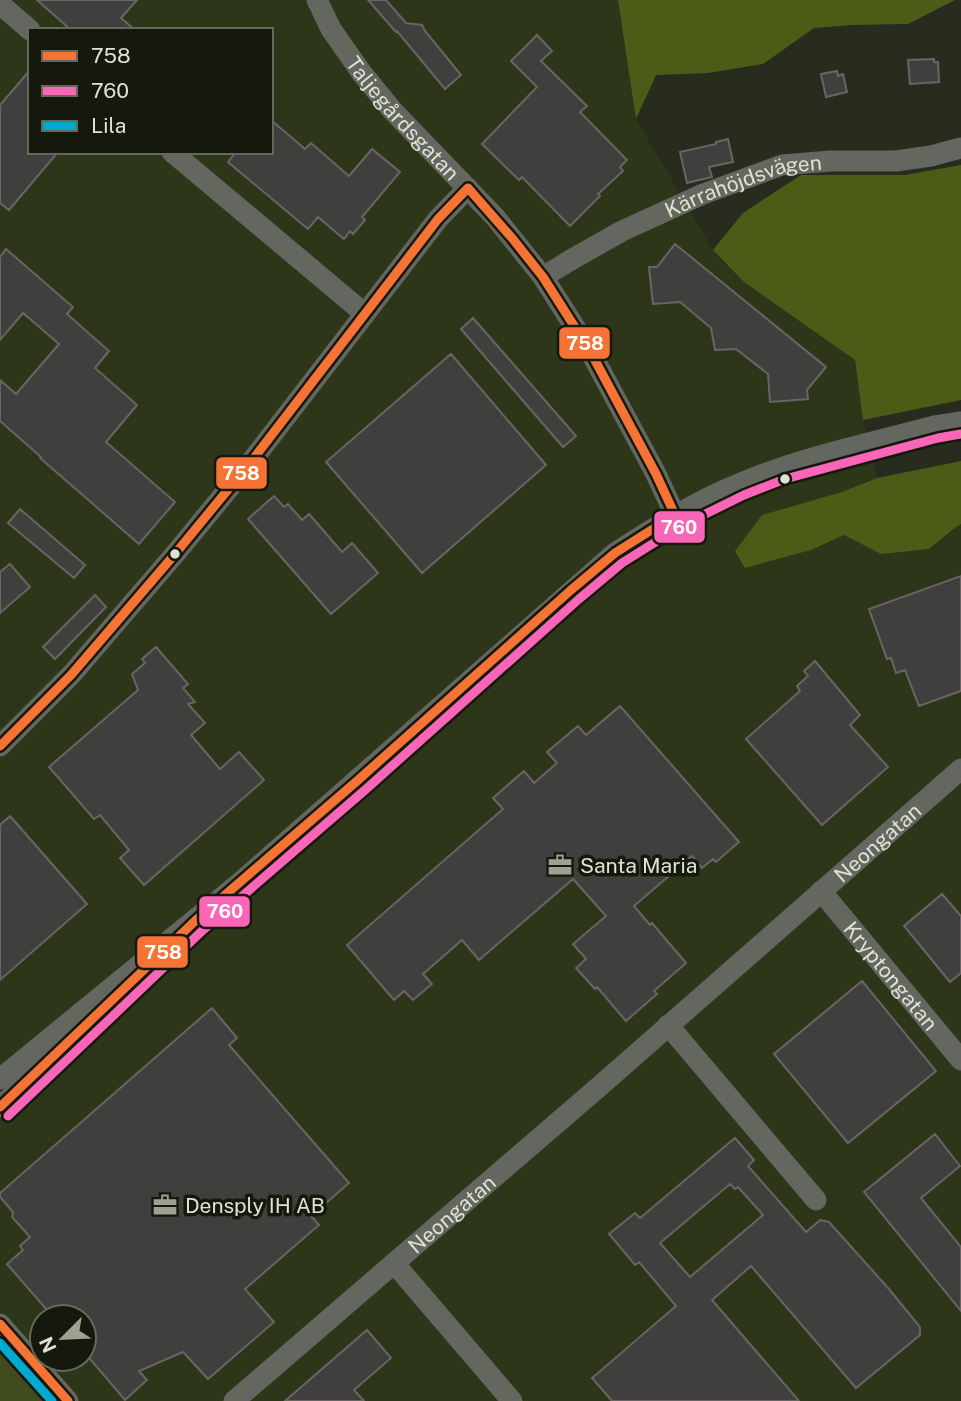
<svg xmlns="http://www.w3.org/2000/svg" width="961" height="1401" viewBox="0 0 961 1401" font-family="'Public Sans',sans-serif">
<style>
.built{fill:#2e3619;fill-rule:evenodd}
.green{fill:#404b1e}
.forest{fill:#4c5c17}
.building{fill:#413f3d;stroke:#686564;stroke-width:2;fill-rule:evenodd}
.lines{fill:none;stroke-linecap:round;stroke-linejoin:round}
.minor{stroke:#646660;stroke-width:21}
.bus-1-casing{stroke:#15180d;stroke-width:14}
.bus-2-casing{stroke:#15180d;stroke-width:14}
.bus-3-casing{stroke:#15180d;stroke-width:14}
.bus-1{stroke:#f57335;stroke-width:9}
.bus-2{stroke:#fa66b7;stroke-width:9}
.bus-3{stroke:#00a9ce;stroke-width:9}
.bus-dot{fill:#dde2d2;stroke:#15180d;stroke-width:2.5}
.labels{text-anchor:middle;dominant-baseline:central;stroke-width:7;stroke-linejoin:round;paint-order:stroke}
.street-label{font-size:21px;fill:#dde2d2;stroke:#15180d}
.poi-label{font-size:21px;fill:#dde2d2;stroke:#15180d;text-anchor:start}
.line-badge{stroke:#15180d;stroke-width:2.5}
.badge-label{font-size:19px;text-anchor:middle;font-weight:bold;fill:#fff}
</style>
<rect width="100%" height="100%" fill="#282c1f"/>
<path class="built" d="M0,0H618L636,119L713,250L744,282L855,360L863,420L877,478L842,492L745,568L811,550L845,535L881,554L929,549L952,530L961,524V1401H0ZM30,30H271V152H30ZM42,1317H84V1359H42Z"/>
<path class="green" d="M0,1343L52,1401H0Z"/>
<path class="forest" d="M618,0H955L908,24L852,25L814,28L763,64L708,73L656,75L636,119Z
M961,165V400L863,420L855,360L744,282L713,250L743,213L801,175H905Z
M961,461V524L952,530L929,549L881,554L844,535L811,550L745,568L735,551L762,515L842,492L877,478Z"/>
<path class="building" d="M37,0H137L121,18L135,30H71Z
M368,0H386L406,23L422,25L425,31L461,75L445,89L397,31L396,32Z
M537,35L552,51L541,61L587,106L580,112L627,160L620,167L623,171L598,194L600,196L570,226L522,177L519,180L482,144L537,87L511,61Z
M934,59V62H938L939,82L910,84L908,60Z
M30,70V152H58L9,210L0,203V105Z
M837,71L838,76L843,74L847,92L826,97L821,74Z
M271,120L305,149L311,143L349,176L372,149L400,172L362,217L365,220L353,234L350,231L344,239L318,217L308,229L228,162L236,152H271Z
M728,139L733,162L709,167L712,177L687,183L680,152L716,144V142Z
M675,244L826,367L807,390L808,399L770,402L768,374L736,349L715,350L711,328L680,302L653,304L649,267H657Z
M6,249L73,307L67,314L109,351L95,368L137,405L106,442L175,502L139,544L40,458L41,457L0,421V380L16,394L59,344L23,313L0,340V257Z
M473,318L576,436L563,447L461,329Z
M451,354L546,465L422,573L326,462Z
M274,496L284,507L288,504L302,520L309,514L342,552L352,543L378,573L331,614L248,519Z
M20,509L85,565L74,578L8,523Z
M10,564L30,587L0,613V572Z
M961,576V691L919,706L905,670L896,673L891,658L887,659L869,609Z
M95,595L106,607L55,659L43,647Z
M156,647L188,684L183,688L195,702L188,704L205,723L191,735L220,769L239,752L264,780L144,885L120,858L129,850L100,815L94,819L49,767L138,690L132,674L145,663L142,659Z
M815,661L860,715L850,725L888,767L822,825L746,739L800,691L797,686L808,676L804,671Z
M620,706L739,842L716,862L713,859L702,868L692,856L634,906L650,925L652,923L686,963L654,991L657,994L626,1021L597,987L595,989L576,968L586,959L573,944L606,916L573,879L479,960L462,940L423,974L432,984L413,1000L404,991L394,1000L347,945L503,809L493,798L524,771L534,783L557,763L547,752L578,726L586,735Z
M10,816L87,904L0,980V825Z
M942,894L961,916V973L950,982L904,926Z
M862,981L936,1071L848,1143L774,1054Z
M212,1008L237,1038L229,1045L349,1183L311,1216L319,1225L245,1289L274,1322L208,1379L183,1352L139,1371L147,1380L125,1400L84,1352V1317H53L7,1264L23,1250L20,1246L30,1237L12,1217L13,1212L0,1197V1193Z
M935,1134L960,1166L921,1198L961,1247V1311L864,1192Z
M735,1138L754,1160L748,1166L806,1232L820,1220L829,1222L889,1289L920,1327V1335L856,1388L751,1266L712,1300L799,1401H612L592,1378L676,1306L639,1262L635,1265L609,1234L635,1213L640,1218ZM730,1184L735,1189L738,1187L763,1215L690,1277L660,1243Z
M367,1330L391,1358L354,1390L364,1401H285Z"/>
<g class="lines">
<g class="minor">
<path id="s1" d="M317,0L331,29L361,72L392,110L495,217L543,277L590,351L656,474L675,515"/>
<path d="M0,4L30,30"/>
<path d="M172,152L365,314"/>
<path id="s2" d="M543,277L569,261L622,231L703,194L782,165L830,161H896L931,156L961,148"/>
<path d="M0,746L71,675L175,554L254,458L438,219L468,188"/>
<path id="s3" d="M821,891L961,1060"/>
<path d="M668,1025L816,1200"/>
<path d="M0,1079L243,880L615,553C655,527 696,501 741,483C803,457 870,443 935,426L961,422"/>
<path d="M0,1107L82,1029"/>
<path d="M394,1263L512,1401"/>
<path d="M0,1324L68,1401"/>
<path id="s4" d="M234,1401L601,1085L961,769"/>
</g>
<g class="bus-1-casing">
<path id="bus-1" d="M468,188L512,238L543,277L590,351L656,474L675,515
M0,746L71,675L175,554L254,458L438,219L468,188
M0,1107L195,921L357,781L571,590L615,553L675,515
M0,1324L68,1401"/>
</g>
<g class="bus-2-casing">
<path id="bus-2" d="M8,1116L203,930L365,790L579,599L622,563L681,526L744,495L785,479L938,438L961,434"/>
</g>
<g class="bus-3-casing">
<path id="bus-3" d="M0,1343L52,1401"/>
</g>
<use href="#bus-1" class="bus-1"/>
<use href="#bus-2" class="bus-2"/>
<use href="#bus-3" class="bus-3"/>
</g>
<defs>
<g id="office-bare" transform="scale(1.89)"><path d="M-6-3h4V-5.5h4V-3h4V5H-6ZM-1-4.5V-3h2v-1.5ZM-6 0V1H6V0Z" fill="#9ea293" stroke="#15180d" stroke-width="2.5" paint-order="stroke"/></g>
</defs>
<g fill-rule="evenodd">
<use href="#office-bare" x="560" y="865"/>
<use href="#office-bare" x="165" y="1205"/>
</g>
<g class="bus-dot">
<circle cx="785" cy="479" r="6"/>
<circle cx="175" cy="554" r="6"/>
</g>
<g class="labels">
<g class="street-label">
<text stroke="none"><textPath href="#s1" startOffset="147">Taljegårdsgatan</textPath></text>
<text stroke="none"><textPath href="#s2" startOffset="222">Kärrahöjdsvägen</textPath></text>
<text stroke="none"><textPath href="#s4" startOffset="852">Neongatan</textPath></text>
<text stroke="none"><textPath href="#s3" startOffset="110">Kryptongatan</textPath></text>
<text stroke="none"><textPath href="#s4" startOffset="287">Neongatan</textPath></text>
</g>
<g class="poi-label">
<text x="580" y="865">Santa Maria</text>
<text x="185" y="1205">Densply IH AB</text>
</g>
</g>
<g class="line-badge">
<rect x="558" y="326" width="53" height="34" rx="7" fill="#f57335"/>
<rect x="215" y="456" width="53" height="34" rx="7" fill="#f57335"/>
<rect x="653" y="510" width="53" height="34" rx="7" fill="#fa66b7"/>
<rect x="198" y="895" width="53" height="33" rx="7" fill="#fa66b7"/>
<rect x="136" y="935" width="53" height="34" rx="7" fill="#f57335"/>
</g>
<g class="badge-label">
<text x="585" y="350">758</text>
<text x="241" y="480">758</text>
<text x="679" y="534">760</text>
<text x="225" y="918">760</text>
<text x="163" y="959">758</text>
</g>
<rect x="28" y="28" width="245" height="126" fill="#15180d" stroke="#65695c" stroke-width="2"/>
<rect x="42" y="51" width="35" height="10" fill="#f57335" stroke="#65695c" stroke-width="2"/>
<text x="91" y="63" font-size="21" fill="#dde2d2">758</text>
<rect x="42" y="86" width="35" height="10" fill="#fa66b7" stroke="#65695c" stroke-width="2"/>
<text x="91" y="98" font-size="21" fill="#dde2d2">760</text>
<rect x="42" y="121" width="35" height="10" fill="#00a9ce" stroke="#65695c" stroke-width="2"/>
<text x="91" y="133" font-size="21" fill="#dde2d2">Lila</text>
<g transform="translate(63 1338) rotate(246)"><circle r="33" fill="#15180d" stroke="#65695c" stroke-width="2"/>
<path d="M0-5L12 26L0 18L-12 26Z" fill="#9ea293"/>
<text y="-10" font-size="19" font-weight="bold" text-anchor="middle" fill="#dde2d2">N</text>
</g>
</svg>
